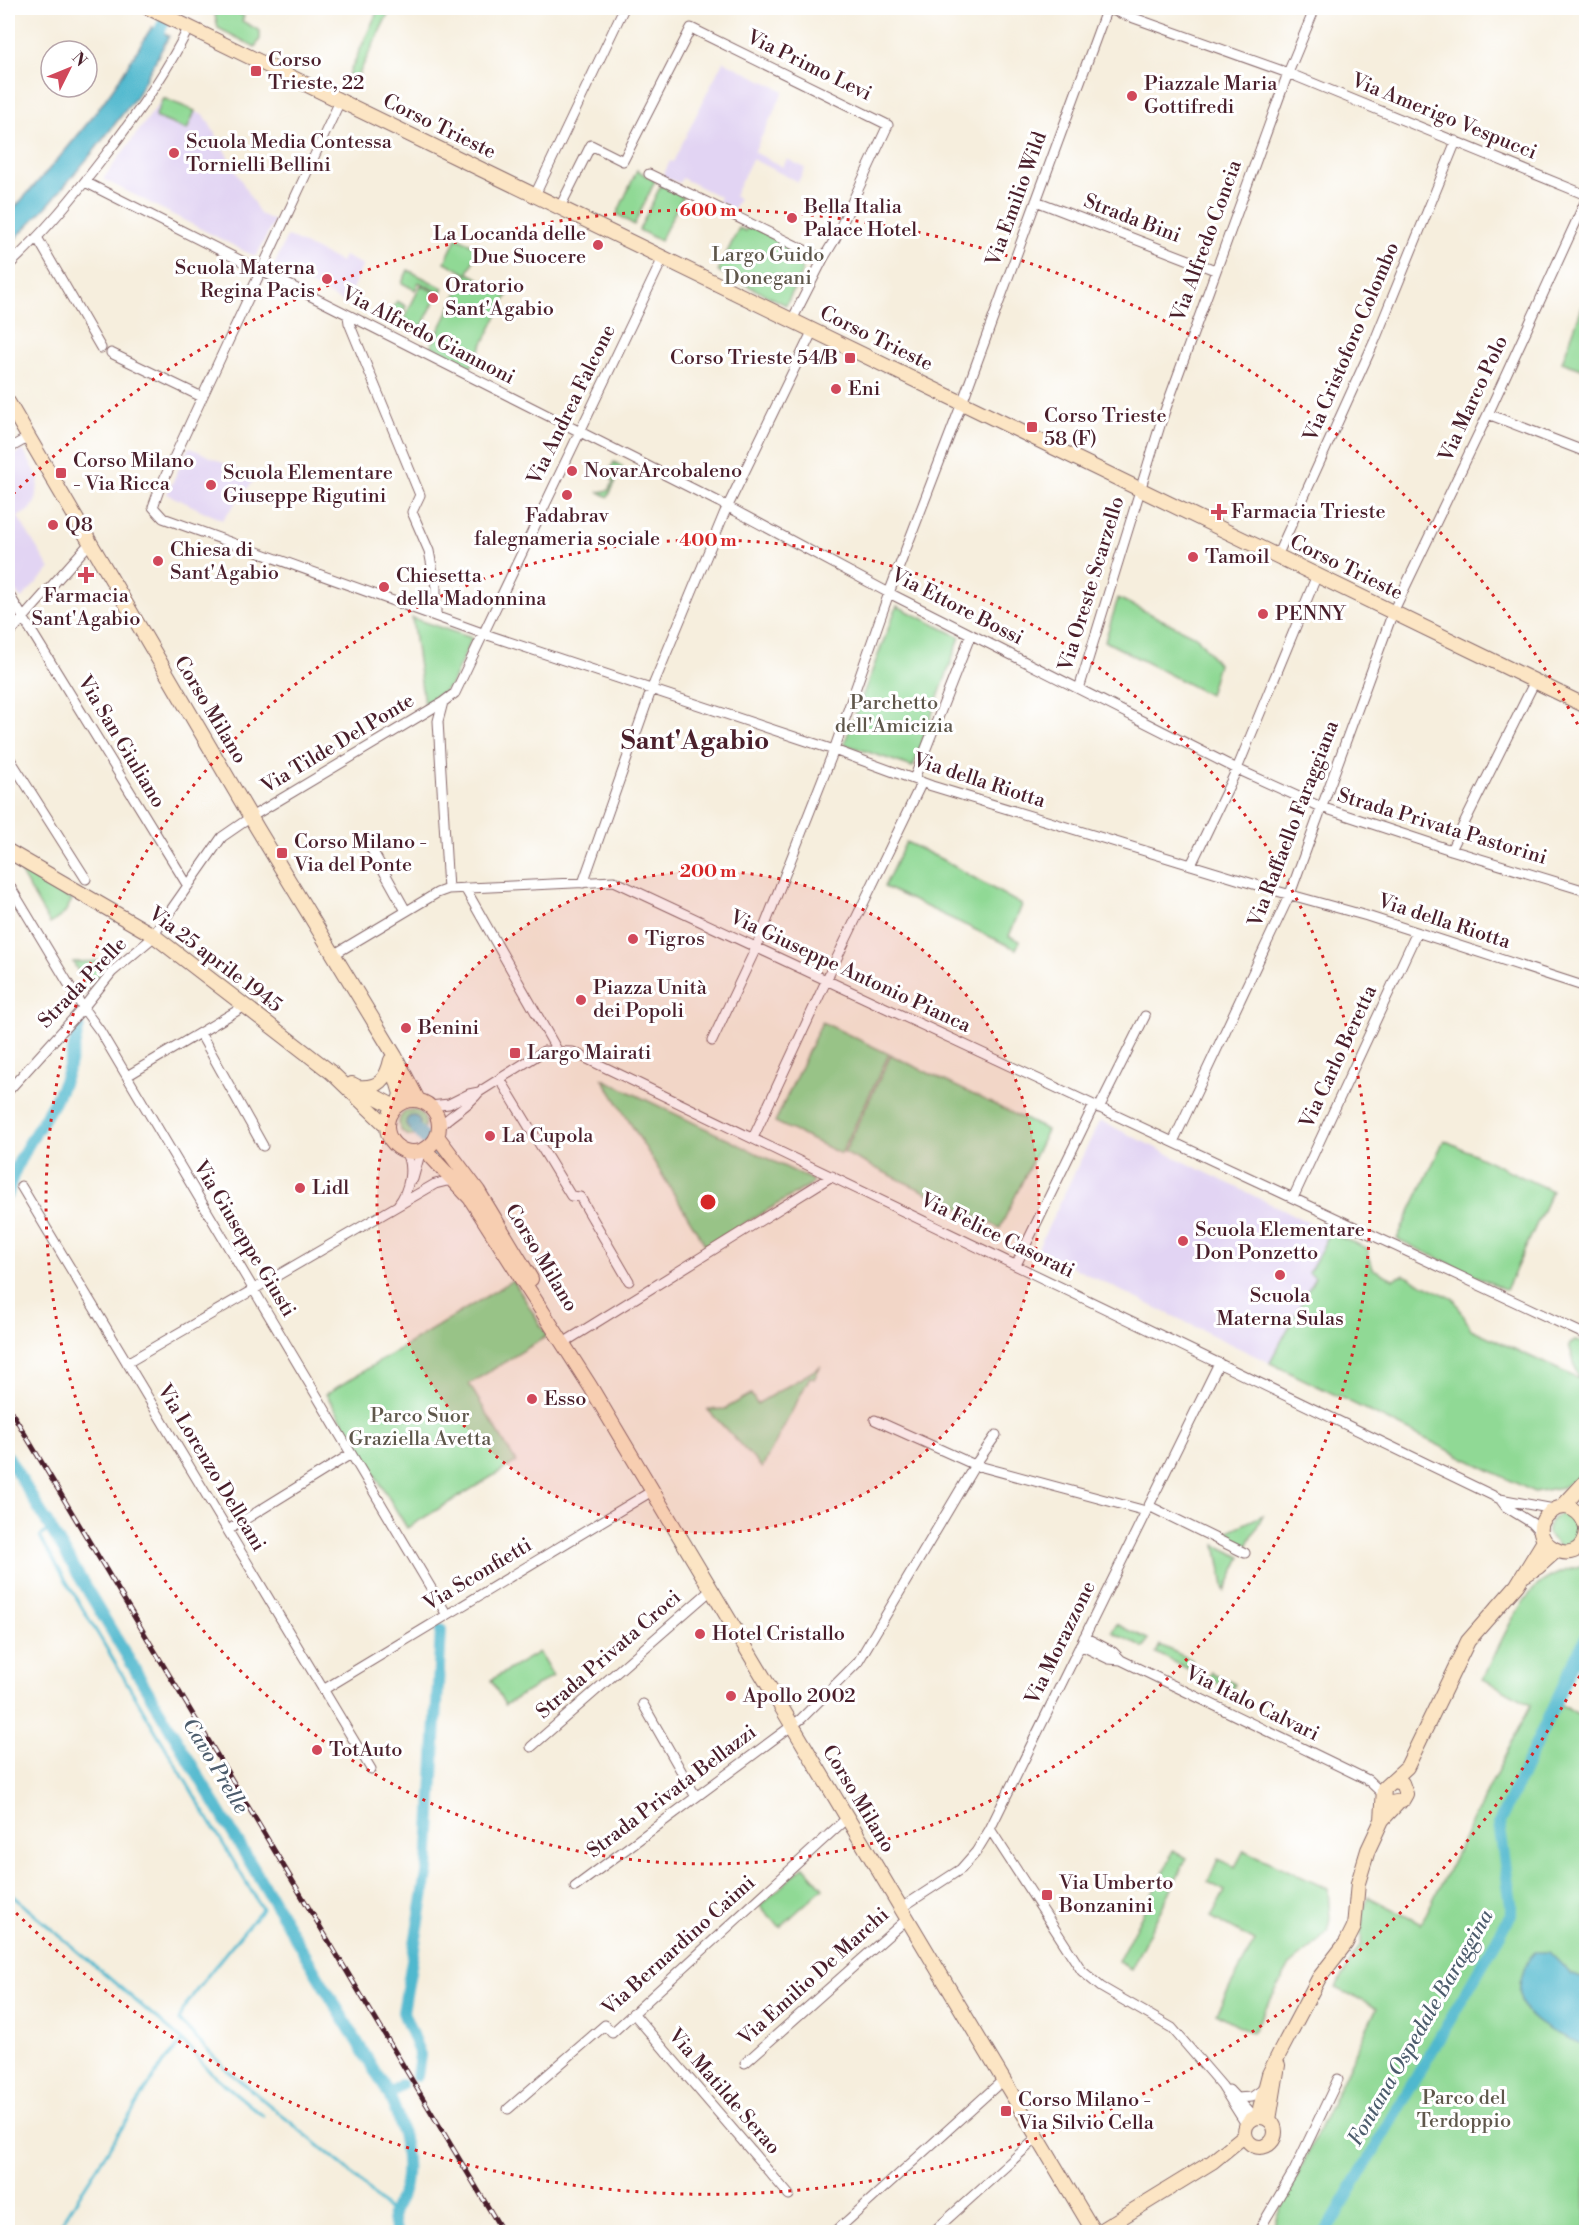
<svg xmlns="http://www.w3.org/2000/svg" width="1594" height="2240" viewBox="0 0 1594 2240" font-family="'Libre Bodoni',serif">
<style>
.built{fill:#e2d4f3}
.green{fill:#90d995;stroke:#6d7c60;stroke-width:1.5}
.water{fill:#50b8ce;stroke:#4d6c7c;stroke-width:1.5}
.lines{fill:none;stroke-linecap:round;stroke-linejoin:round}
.stream{stroke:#50b8ce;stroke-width:3}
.canal{stroke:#50b8ce;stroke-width:12}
.street-casing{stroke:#866769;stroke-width:11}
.secondary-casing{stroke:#866769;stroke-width:16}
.street{stroke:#fff;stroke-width:9}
.secondary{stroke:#fce5c4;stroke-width:14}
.rail-casing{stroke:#4a1f2b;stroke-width:5}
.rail{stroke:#fff;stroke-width:3;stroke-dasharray:9;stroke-linecap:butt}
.ring{fill:none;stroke:#d62828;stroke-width:3;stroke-dasharray:3 6}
.poi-dot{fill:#d1495b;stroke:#fff;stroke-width:2}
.labels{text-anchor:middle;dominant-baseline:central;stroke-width:6;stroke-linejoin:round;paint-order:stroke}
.poi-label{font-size:20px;fill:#4a1f2b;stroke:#fff;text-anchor:start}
.street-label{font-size:20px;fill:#4a1f2b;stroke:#fff}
.park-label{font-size:20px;fill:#5f574b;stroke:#fff}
.water-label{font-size:21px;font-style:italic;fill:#4c5c6c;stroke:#fff}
.district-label{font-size:26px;font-weight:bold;fill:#4a1f2b;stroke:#fff}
.centre{fill:#d62828;stroke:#fff;stroke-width:3}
.ring-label{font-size:18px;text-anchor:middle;font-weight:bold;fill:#d62828;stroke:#fff;stroke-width:6;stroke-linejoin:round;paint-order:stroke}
</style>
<rect width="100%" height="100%" fill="#fff"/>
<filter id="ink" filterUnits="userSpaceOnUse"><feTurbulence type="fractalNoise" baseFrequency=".0167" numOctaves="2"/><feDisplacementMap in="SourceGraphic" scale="12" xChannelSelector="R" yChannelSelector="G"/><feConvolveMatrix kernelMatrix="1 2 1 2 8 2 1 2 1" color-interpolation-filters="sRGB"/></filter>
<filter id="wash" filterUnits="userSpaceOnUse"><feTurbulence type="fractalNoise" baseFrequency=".008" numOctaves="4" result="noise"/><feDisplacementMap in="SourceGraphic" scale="24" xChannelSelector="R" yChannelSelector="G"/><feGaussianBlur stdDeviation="1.35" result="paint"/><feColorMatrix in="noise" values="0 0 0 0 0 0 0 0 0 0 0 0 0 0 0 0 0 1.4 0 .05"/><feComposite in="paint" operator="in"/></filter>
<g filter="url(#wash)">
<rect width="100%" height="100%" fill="#f6eedd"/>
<path class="built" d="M723,61L784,91L754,152L783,167L787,159L805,168L798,182L752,159L734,196L739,199L733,209L718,202L720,197L682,178L679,183L663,176L670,161L673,162Z
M163,98L205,116L260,214L274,221L257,255L254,256L103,179Z
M287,236L341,262L344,256L363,265L351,291L354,293L348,305L274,266Z
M189,447L249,475L252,470L260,473L222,520L167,494Z
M23,450L39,478L36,500L31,509L18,517L50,569L21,599L8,578V459Z
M1099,1122H1103L1330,1233L1309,1273L1316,1276L1270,1363L1037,1250Z"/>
<path class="green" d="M218,8H230L244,16L242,21L260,31V39L255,47L218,28L215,15Z
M379,8H391L356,80L348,76Z
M163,98L195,111L187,130L155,117Z
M637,170L655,181L634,225L617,214Z
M661,185L683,196L660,241L639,230Z
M749,224L800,253L797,260L803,270L786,305L718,271L739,228L746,231Z
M457,237L479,248L468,273L508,294L471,367L431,346L467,274L445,262Z
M408,270L443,288L440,293L419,282L415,290L402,283Z
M421,285L438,294L421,328L404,319Z
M397,301L406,306L401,317L391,312Z
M1582,307L1586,309V371L1562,362Z
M614,462L623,467L608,497L599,492L609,490L614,480L607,476Z
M1118,598L1197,637L1218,664L1209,695L1105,641Z
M897,606L960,637L913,767L844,744Z
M412,618L472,638L450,687L424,704Z
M906,842L941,859L1022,905L1009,936L1020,941L1016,949L884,887Z
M19,870L72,900L64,914L50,924Z
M104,961L109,965L87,987L73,962Z
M822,1022L889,1054L841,1154L775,1122Z
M891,1055L1047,1130L1000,1228L844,1153Z
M603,1079L812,1180V1184L706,1246Z
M399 1123a13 13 0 1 1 26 0a13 13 0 1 1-26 0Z
M1444,1140L1552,1191L1506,1290L1397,1239Z
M1330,1233L1367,1248L1373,1269L1393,1279L1404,1275L1454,1299L1471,1329L1579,1379L1569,1345C1575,1338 1579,1340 1586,1344V1456L1576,1478L1563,1487L1534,1492L1270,1363L1315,1277L1309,1273Z
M513,1280L547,1336L469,1384L516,1462L407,1528L326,1394Z
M820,1367L814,1379L810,1377L762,1468L708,1410L725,1409L751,1394L757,1404Z
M1562,1513L1573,1514L1582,1533L1572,1546L1560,1547L1548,1535C1547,1522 1552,1518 1562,1513Z
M1263,1515L1247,1546L1222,1534Z
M1216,1545L1241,1557L1225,1591Z
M1586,1564V1634L1553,1700L1586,1720V2232H1277L1273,2227L1377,2007L1336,1988L1361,1943L1362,1912L1369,1897L1421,1924L1531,1704L1483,1679C1496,1653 1515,1606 1536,1587C1549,1575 1570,1569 1586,1564Z
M1116,1624L1148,1639L1144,1648L1112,1632Z
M1160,1645L1192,1660L1188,1669L1156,1653Z
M539,1652L553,1676L505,1705L491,1680Z
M1211,1672L1235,1684L1232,1690L1208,1678Z
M1173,1850L1187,1858L1131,1969L1118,1962L1171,1857L1170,1856Z
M1244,1850L1328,1889L1330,1919L1327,1932L1318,1942L1290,1965L1252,2033L1216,2013L1255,1941L1211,1917L1225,1891L1208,1882L1218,1859L1235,1867Z
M804,1866L823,1888L780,1927L760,1906Z"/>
<path class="water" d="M152,27L169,36L135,98L93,152L49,204L8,246V215C44,175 81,135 112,90C126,70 138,48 152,27Z
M406 1123a7 7 0 1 1 14 0a7 7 0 1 1-14 0Z
M1535,1952H1549L1571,1974L1586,1980V2046C1556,2033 1508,2019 1522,1976C1525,1966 1527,1960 1535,1952Z"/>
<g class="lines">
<path class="stream" d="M50,1528L40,1537L262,1909C249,1925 179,2006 179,2021L228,2071L346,2168L393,2215
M8,1892L183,2041L210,2072L263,2116
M56,2232L163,2063L183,2041"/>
<path class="canal" d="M153,44L171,8
M417,1130L439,1155
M8,1194C14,1159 41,1128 57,1096C69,1074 73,1050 79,1026
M8,1457L374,2070C395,2097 411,2150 405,2184C404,2195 395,2204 393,2214C392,2219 395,2227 396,2232
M417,2076L420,2055L403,2012L428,1869L441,1630
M389,2095L401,2085
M1326,2232L1511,1915V1904L1499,1823L1586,1637"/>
</g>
</g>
<g filter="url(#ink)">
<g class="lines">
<g class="street-casing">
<path id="street" d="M1106,8L1288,73L1586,195
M340,101L159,490L153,507L163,518L482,633L834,750L932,786L1273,890L1367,916L1586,987
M649,174L823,259
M85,182L719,502L889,593L1237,769L1321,807L1451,850L1586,891
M535,195L624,8
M1036,201L1215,270
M560,207L591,145L623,161L691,28L888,125L835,239L823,259L792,320
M38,239L101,348
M8,266C44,233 74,196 104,157C136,116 166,74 189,27
M348,316L349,323L420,495L412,512L429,551L436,587V616
M111,353L202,397
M1488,414L1586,452
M8,449L29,437
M1277,556L1375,340L1456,141
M8,593L188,886
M8,635L89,544
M1079,689L1162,419L1288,73L1315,8
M8,756L86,879
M914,779L971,634
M367,841L406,911
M1451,850L1535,681
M1191,865L1237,769L1317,575
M8,883L83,1008L100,1031L447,1615
M583,883L652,688L724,514L813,330
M465,888L557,1050
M448,889L438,721L443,702L455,693L663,258
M333,955L437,893L448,889L614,881L1586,1335
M200,1033L263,1146
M712,1041L756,948L834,750L889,593L962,403L1107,8
M127,1076L245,1006
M500,1079L571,1196L580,1197L629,1281
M8,1091L83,1008L112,972L150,940L222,837L251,817L443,702
M430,1106L449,1104L469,1094L479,1092
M1099,1108L1145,1016
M439,1127C451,1114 469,1106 479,1092L544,1051L573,1052L1500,1499L1554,1509
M753,1138L834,964L922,782
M1173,1142L1290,894L1393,612L1488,414L1586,200
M413,1179L421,1150
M21,1186L371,1769
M1293,1198L1417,932
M398,1205C409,1191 415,1166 404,1150
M1016,1265L1094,1105
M568,1340L832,1176
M127,1363L435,1184L447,1181L455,1182
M875,1420L975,1465L1146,1511
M1500,1499L1506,1507L1532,1523L1542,1534
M1149,1506L1245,1553
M228,1530L351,1454
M1080,1645L1109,1659L1121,1660L1113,1652L1084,1637
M1121,1660L1368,1780L1384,1795
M323,1690L652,1491
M643,1704L696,1797
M531,1747L711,1590
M990,1829L1082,1971L1101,1987L1172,2028L1222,2086L1244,2121L1245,2127
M575,1887L801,1719L858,1662L975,1465L996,1435
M901,1908L961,1869L976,1852L990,1829L1219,1363
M633,2013L789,2195
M745,2063L907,1919
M1229,2090L1255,2118
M1236,2098L1252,2097L1265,2088
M508,2109L605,2025L612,2033L847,1818
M835,2232L1003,2080
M933,2232L1037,2138
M1258,2232L1294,2171L1338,2079"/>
</g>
<g class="secondary-casing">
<path id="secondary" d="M149,8L1586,706
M8,402L257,828L395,1056L418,1100
M8,851L153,935L332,1073L387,1126
M391,1061L401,1094L398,1104
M352,1084L395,1107
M358,1087C379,1089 387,1079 391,1060
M387 1126a26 26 0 1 1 52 0a26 26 0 1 1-52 0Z
M437,1136L478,1191L531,1279
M424,1149L470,1198L590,1386L1094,2232
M1562,1507L1586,1481
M1586,1528C1583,1512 1566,1500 1551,1512C1516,1538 1581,1577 1586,1531
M1525,1575L1538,1567L1556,1551
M1391,1803L1402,1801L1406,1794L1402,1783L1392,1781
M1382,1820L1384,1788L1407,1767L1468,1641L1517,1585L1544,1541
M1245 2132a15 15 0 1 1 30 0a15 15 0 1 1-30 0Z
M1258,2117L1269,2074L1279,2054L1319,1978L1346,1943L1354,1927L1358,1883L1368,1850L1382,1820L1398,1803
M1269,2120L1278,2065
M1098,2232L1212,2162L1245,2135"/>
</g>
<use href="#street" class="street"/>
<use href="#secondary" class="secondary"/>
<g class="rail-casing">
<path id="rail" d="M8,1406L503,2232"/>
</g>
<use href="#rail" class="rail"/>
</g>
</g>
<circle cx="708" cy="1202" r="331" fill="#d62828" fill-opacity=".12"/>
<g class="ring">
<circle cx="708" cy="1202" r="331"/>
<circle cx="708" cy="1202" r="662"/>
<path d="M1584 1668A992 992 0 0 1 13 1910M13 494A992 992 0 0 1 1584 736"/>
</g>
<g class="poi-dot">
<rect x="250" y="65" width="12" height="12" rx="3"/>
<circle cx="1132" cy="96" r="6"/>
<circle cx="174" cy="153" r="6"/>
<circle cx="792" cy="218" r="6"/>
<circle cx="598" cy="245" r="6"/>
<circle cx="327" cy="279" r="6"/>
<circle cx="433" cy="298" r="6"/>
<rect x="844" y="352" width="12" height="12" rx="3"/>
<circle cx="836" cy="389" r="6"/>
<rect x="1026" y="421" width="12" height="12" rx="3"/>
<circle cx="572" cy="471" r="6"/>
<rect x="55" y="467" width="12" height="12" rx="3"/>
<circle cx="211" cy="485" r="6"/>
<circle cx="567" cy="495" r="6"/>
<path d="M1216 503h6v6h6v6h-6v6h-6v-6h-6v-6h6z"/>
<circle cx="53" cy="525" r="6"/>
<circle cx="1193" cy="557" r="6"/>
<circle cx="158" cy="561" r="6"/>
<path d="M83 566h6v6h6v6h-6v6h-6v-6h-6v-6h6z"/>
<circle cx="384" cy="587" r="6"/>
<circle cx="1263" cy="614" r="6"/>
<rect x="276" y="847" width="12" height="12" rx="3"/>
<circle cx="633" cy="939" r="6"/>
<circle cx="581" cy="1000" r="6"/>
<circle cx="406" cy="1028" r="6"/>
<rect x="509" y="1047" width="12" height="12" rx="3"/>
<circle cx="490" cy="1136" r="6"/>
<circle cx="300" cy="1188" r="6"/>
<circle cx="1183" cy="1241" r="6"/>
<circle cx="1280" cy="1275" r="6"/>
<circle cx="532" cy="1399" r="6"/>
<circle cx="700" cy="1634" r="6"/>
<circle cx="731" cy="1696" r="6"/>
<circle cx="317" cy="1750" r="6"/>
<rect x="1041" y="1889" width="12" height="12" rx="3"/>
<rect x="1000" y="2105" width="12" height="12" rx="3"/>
</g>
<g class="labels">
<g class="poi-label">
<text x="268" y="60">Corso<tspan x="268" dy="23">Trieste, 22</tspan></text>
<text x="1144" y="84">Piazzale Maria<tspan x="1144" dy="23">Gottifredi</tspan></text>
<text x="186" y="142">Scuola Media Contessa<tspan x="186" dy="23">Tornielli Bellini</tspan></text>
<text x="804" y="207">Bella Italia<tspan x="804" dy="23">Palace Hotel</tspan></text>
<text x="586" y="234" text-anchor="end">La Locanda delle<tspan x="586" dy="23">Due Suocere</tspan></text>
<text x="315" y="268" text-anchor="end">Scuola Materna<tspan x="315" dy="23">Regina Pacis</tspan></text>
<text x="445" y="286">Oratorio<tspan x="445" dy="23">Sant'Agabio</tspan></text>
<text x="838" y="358" text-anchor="end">Corso Trieste 54/B</text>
<text x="848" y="389">Eni</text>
<text x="1044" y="416">Corso Trieste<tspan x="1044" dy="23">58 (F)</tspan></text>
<text x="73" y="461">Corso Milano<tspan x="73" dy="23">- Via Ricca</tspan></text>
<text x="584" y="471">NovarArcobaleno</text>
<text x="223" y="473">Scuola Elementare<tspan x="223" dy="23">Giuseppe Rigutini</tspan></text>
<text x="1231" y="512">Farmacia Trieste</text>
<text x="567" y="516" text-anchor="middle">Fadabrav<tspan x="567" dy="23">falegnameria sociale</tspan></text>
<text x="65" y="525">Q8</text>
<text x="170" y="550">Chiesa di<tspan x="170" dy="23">Sant'Agabio</tspan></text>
<text x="1205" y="557">Tamoil</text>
<text x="396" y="576">Chiesetta<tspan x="396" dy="23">della Madonnina</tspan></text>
<text x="86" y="596" text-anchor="middle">Farmacia<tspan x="86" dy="23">Sant'Agabio</tspan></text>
<text x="1275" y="614">PENNY</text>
<text x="294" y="842">Corso Milano -<tspan x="294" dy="23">Via del Ponte</tspan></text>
<text x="645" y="939">Tigros</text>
<text x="593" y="988">Piazza Unità<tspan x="593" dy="23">dei Popoli</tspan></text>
<text x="418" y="1028">Benini</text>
<text x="527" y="1053">Largo Mairati</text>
<text x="502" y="1136">La Cupola</text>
<text x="312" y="1188">Lidl</text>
<text x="1195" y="1230">Scuola Elementare<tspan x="1195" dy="23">Don Ponzetto</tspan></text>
<text x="1280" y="1296" text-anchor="middle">Scuola<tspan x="1280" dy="23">Materna Sulas</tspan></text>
<text x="544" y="1399">Esso</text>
<text x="712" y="1634">Hotel Cristallo</text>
<text x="743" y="1696">Apollo 2002</text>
<text x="329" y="1750">TotAuto</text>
<text x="1059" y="1883">Via Umberto<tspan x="1059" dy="23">Bonzanini</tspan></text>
<text x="1018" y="2100">Corso Milano -<tspan x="1018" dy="23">Via Silvio Cella</tspan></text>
</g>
<g class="street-label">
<text transform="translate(809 66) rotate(26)">Via Primo Levi</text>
<text transform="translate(1444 117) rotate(22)">Via Amerigo Vespucci</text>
<text transform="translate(439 127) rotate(26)">Corso Trieste</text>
<text transform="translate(1017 199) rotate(-70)">Via Emilio Wild</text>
<text transform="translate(1132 219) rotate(21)">Strada Bini</text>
<text transform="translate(1207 241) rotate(-70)">Via Alfredo Concia</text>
<text transform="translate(428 336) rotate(27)">Via Alfredo Giannoni</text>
<text transform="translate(876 339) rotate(26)">Corso Trieste</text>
<text transform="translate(1352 342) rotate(-67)">Via Cristoforo Colombo</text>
<text transform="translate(1474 399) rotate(-65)">Via Marco Polo</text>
<text transform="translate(572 405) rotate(-64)">Via Andrea Falcone</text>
<text transform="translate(1346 568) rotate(26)">Corso Trieste</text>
<text transform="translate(1092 584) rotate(-73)">Via Oreste Scarzello</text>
<text transform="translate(957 607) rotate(27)">Via Ettore Bossi</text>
<text transform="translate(210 710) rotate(59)">Corso Milano</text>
<text transform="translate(121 742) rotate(59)">Via San Giuliano</text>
<text transform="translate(338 744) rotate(-31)">Via Tilde Del Ponte</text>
<text transform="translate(979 781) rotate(18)">Via della Riotta</text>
<text transform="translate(1294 824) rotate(-69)">Via Raffaello Faraggiana</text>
<text transform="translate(1442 827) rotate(17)">Strada Privata Pastorini</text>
<text transform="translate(1444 922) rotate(18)">Via della Riotta</text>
<text transform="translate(215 960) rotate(37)">Via 25 aprile 1945</text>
<text transform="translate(850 972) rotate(25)">Via Giuseppe Antonio Pianca</text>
<text transform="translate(83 983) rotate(-46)">Strada Prelle</text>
<text transform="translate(1339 1057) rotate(-65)">Via Carlo Beretta</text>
<text transform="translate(997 1236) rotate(26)">Via Felice Casorati</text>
<text transform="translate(244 1239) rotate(59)">Via Giuseppe Giusti</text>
<text transform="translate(541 1258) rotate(59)">Corso Milano</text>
<text transform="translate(211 1468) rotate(59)">Via Lorenzo Delleani</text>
<text transform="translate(478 1575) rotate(-31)">Via Sconfietti</text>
<text transform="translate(1061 1643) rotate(-64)">Via Morazzone</text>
<text transform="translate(609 1655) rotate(-41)">Strada Privata Croci</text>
<text transform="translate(1252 1704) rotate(26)">Via Italo Calvari</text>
<text transform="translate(672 1792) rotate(-37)">Strada Privata Bellazzi</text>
<text transform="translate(858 1799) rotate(59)">Corso Milano</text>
<text transform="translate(679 1946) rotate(-42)">Via Bernardino Caimi</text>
<text transform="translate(814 1977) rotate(-42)">Via Emilio De Marchi</text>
<text transform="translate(724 2092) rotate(49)">Via Matilde Serao</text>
</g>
<g class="park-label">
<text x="768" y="255">Largo Guido<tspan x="768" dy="23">Donegani</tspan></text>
<text x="894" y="703">Parchetto<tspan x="894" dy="23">dell'Amicizia</tspan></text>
<text x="420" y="1416">Parco Suor<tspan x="420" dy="23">Graziella Avetta</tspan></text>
<text x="1464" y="2098">Parco del<tspan x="1464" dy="23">Terdoppio</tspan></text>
</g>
<g class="water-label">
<text transform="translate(215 1766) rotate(59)">Cavo Prelle</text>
<text transform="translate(1421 2028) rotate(-60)">Fontana Ospedale Baraggina</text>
</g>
<g class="district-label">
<text x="695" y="741">Sant'Agabio</text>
</g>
</g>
<circle cx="708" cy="1202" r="9" class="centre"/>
<g class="ring-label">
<text x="708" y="216">600 m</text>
<text x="708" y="546">400 m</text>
<text x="708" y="877">200 m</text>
</g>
<rect width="1594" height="2240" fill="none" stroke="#fff" stroke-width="30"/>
<g transform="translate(69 69) rotate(47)"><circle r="28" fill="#ffffff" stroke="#b7a5aa" stroke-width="1.5"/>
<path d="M0-4.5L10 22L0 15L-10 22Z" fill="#d1495b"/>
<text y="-9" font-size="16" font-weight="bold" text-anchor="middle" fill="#4a1f2b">N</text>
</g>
</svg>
